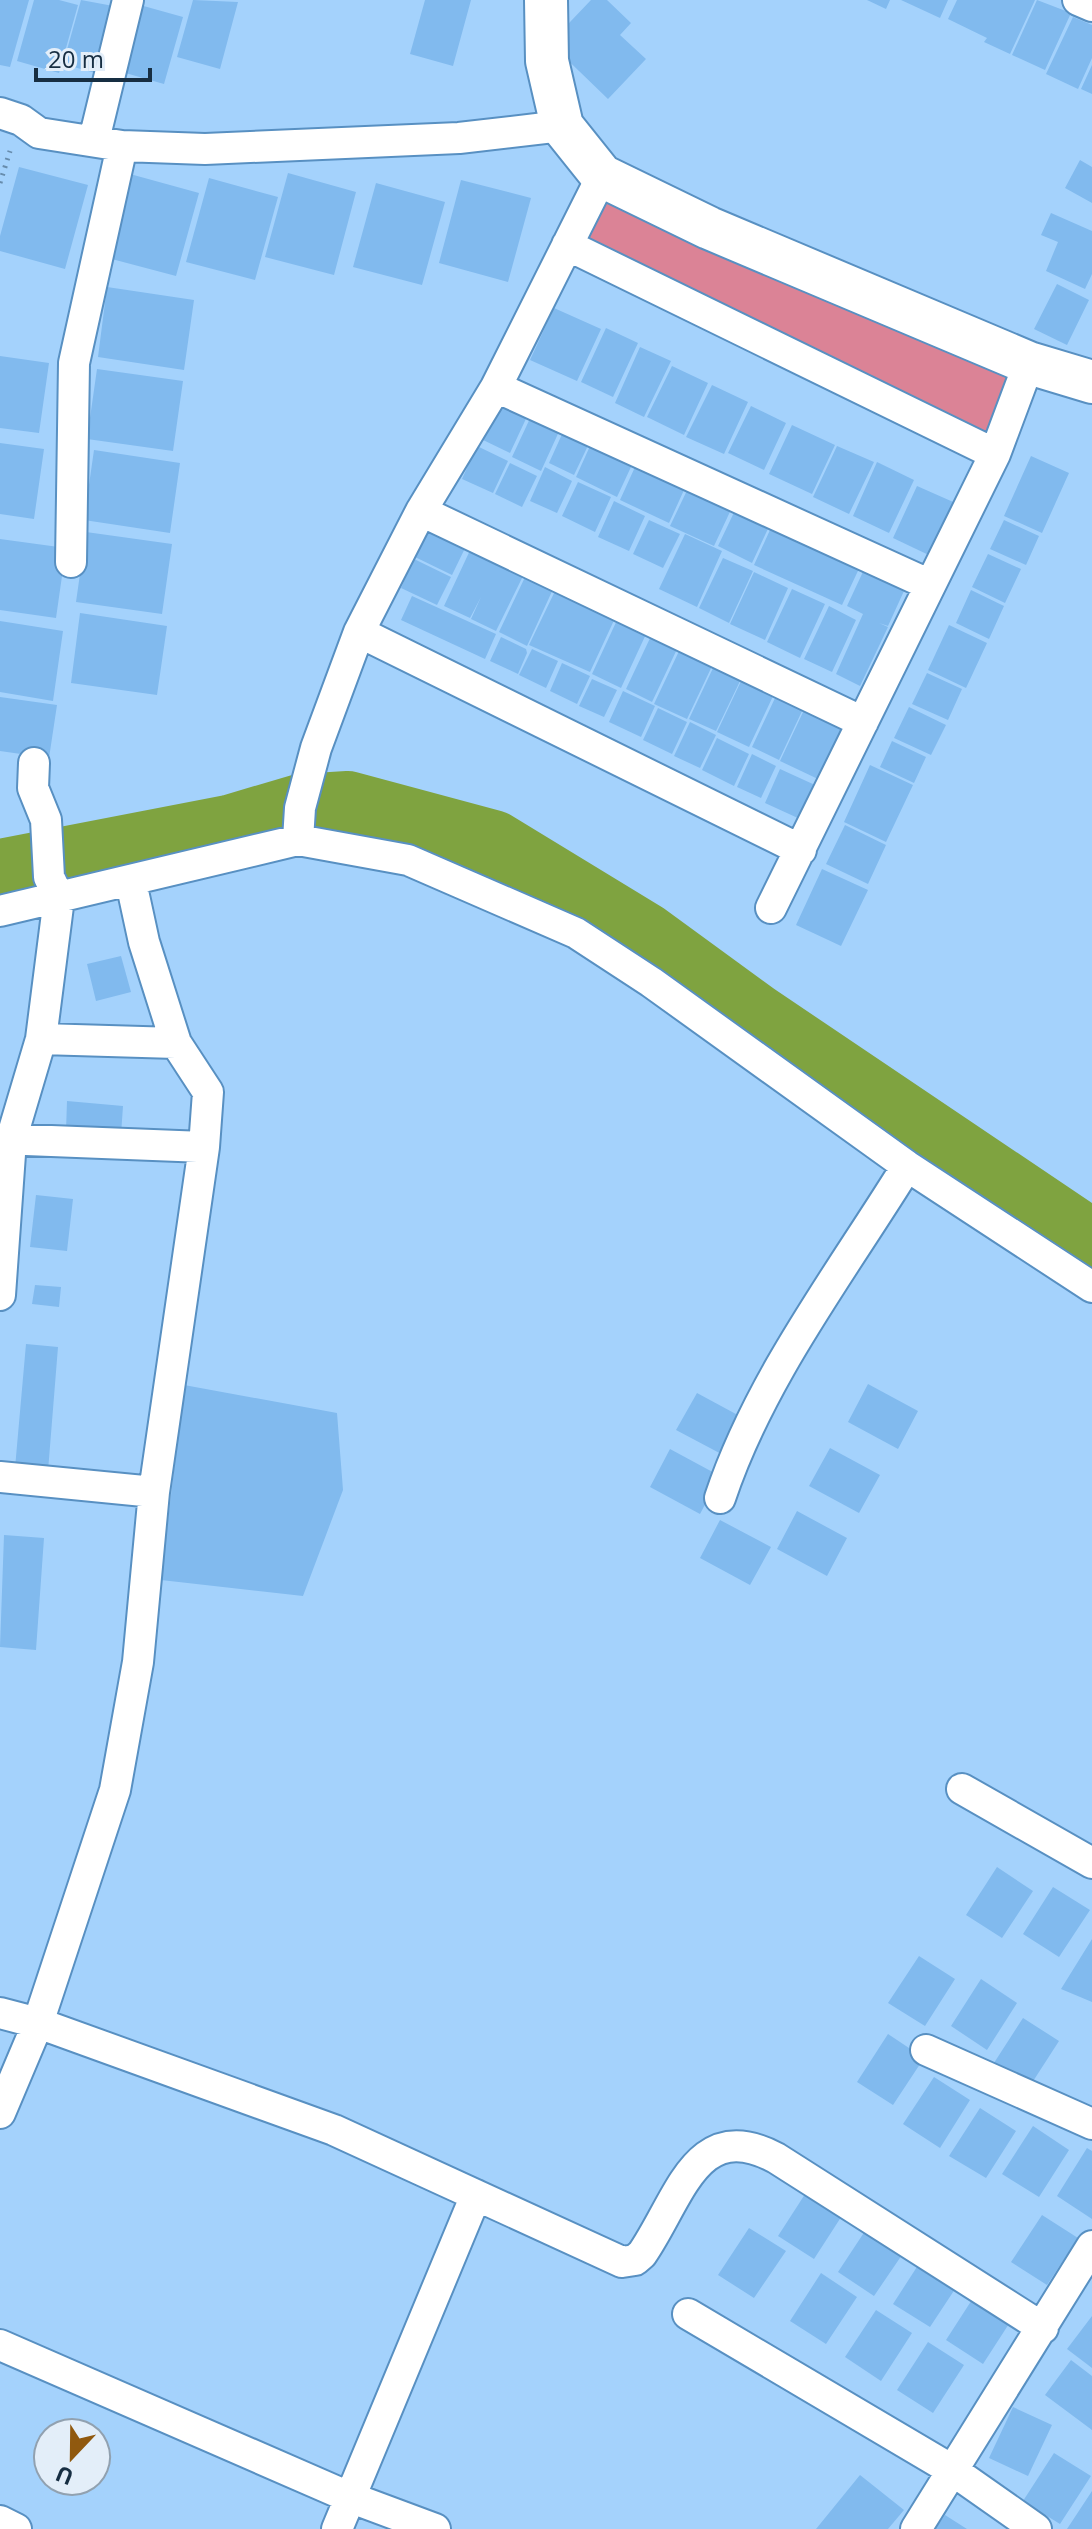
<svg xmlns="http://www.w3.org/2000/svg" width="1092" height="2529" viewBox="0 0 1092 2529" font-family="'Open Sans',sans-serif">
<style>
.green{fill:#db8396}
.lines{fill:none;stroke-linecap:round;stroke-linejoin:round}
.river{stroke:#7fa340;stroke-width:68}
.building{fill:#81baee}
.street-casing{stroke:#5890c2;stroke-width:34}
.secondary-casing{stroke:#5890c2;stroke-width:46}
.path{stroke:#678cac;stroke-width:5;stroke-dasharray:2 6;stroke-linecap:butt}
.street{stroke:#fff;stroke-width:30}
.secondary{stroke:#fff;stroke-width:42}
</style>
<rect width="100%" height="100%" fill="#a4d2fc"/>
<path class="green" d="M602,176L1029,363L995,454L567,245Z
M348,805L493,844L644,936L853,1084L1092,1244V1287L651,982L448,875L298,840L0,911V873L229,829L300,808Z"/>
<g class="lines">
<path class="river" d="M0,873L229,829L300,808L348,805L493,844L644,936L755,1017L1092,1244"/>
</g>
<path class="building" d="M0,0H29L10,67L0,65Z
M34,0H59L78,5L59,73L17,61Z
M81,0L124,8L106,76L63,64Z
M193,0L238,2L220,69L177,57Z
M425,0H471L453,66L410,54Z
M591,0H607L631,23L620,35L646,59L608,99L550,43Z
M867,0H890L886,9Z
M901,0H948L940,18Z
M957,0H1035L1010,54L984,42L987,38L948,19Z
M1037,0L1071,13L1045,70L1012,55Z
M140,5L183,17L164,84L122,72Z
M1073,17L1092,25V58L1078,89L1046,74Z
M1092,65V94L1081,89Z
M1080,160L1092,167V203L1065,188Z
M19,167L88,185L65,269L0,251V236Z
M288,173L356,192L334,275L265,257Z
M130,174L199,193L176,276L108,258Z
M209,178L278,197L255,280L186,262Z
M461,180L531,198L508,282L439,263Z
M376,183L445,202L422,285L353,267Z
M1051,213L1092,231V274L1085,289L1046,271L1058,242L1041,235Z
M1057,284L1089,300L1067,345L1034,329Z
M107,287L194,300L184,370L98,357Z
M554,308L601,329L577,381L530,360Z
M606,328L638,343L613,397L581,382Z
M640,347L671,361L644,417L615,403Z
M0,356L49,363L39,433L0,428Z
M672,366L708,383L684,435L647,417Z
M97,369L183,381L173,451L87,439Z
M712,385L748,402L724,454L686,437Z
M502,395L531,408L510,453L481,439Z
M751,406L786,423L764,470L728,453Z
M533,412L562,425L541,471L512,457Z
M568,421L594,433L574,475L549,463Z
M792,425L835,445L812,494L769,474Z
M595,435L637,454L617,497L576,477Z
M0,443L44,449L34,519L0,514Z
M477,446L508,461L493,493L462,479Z
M837,446L874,462L849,514L813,497Z
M94,450L180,463L170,533L84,520Z
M640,456L689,479L669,523L620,500Z
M1031,456L1069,473L1042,533L1004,516Z
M877,462L914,480L889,533L853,516Z
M510,463L537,476L522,507L495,494Z
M545,467L572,481L557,513L530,501Z
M692,480L735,501L714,546L670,526Z
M578,482L611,497L595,532L562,516Z
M917,486L960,505L935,558L893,538Z
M614,501L645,516L629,551L598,537Z
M739,502L773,518L752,563L718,546Z
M775,519L864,558L842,605L754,565Z
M649,520L680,534L663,568L633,554Z
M1004,520L1039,536L1026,565L990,549Z
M432,522L469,540L452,575L415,557Z
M86,532L172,544L162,614L76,602Z
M685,534L722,551L697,607L659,589Z
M0,539L66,548L56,618L0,610Z
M473,544L524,574L496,631L471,619L481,597L470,618L444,606Z
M988,554L1021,569L1005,603L972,587Z
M723,558L753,571L729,623L699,608Z
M414,559L451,577L437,605L401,588Z
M868,561L909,580L888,626L879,623L888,627L860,686L836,674L863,614L847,606Z
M754,572L788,588L765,640L730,624Z
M526,575L554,587L527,646L499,632Z
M556,589L616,616L590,672L529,645Z
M792,589L825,604L800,658L767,642Z
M971,590L1004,606L989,639L956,623Z
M412,596L496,634L485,659L401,620Z
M829,606L856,620L832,672L804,659Z
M80,613L167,626L157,695L71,683Z
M618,618L647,632L621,688L592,674Z
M0,621L63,631L53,701L0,692Z
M949,625L987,643L966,688L928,670Z
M652,634L678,647L652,702L626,689Z
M501,637L526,649L527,653L518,674L490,661Z
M532,649L558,661L546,688L519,675Z
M680,649L713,664L687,719L654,704Z
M562,663L590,676L577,704L550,691Z
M714,666L741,679L716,731L689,719Z
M927,673L962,689L948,720L912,704Z
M592,679L617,690L604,717L579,706Z
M742,679L774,694L749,747L717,732Z
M623,691L655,706L641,737L609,722Z
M776,696L803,709L779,760L752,747Z
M0,697L57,705L49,758L0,751Z
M909,707L946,725L931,755L894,738Z
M658,708L687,722L672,754L643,740Z
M804,710L842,728L818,779L780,761Z
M690,722L716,735L700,768L674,756Z
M717,738L749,754L734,786L702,770Z
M892,741L926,757L914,783L880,767Z
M752,754L776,766L761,798L737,787Z
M870,765L913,785L886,842L844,822Z
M780,769L815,785L800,819L765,803Z
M845,825L886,845L868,884L826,864Z
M822,869L868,890L841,946L796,925Z
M121,956L131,992L96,1001L87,964Z
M67,1101L123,1106L121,1135L66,1131Z
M36,1195L73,1199L67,1251L30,1247Z
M35,1285L61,1287L59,1307L32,1304Z
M26,1344L58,1347L48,1471L15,1468Z
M868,1384L918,1411L898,1449L848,1422Z
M184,1385L337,1413L343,1490L303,1596L161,1580Z
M697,1393L747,1420L727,1457L676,1430Z
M830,1448L880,1475L859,1513L809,1486Z
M670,1449L720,1476L700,1514L650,1487Z
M797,1511L847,1538L827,1576L777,1549Z
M720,1520L771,1547L750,1585L700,1558Z
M4,1535L44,1538L36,1650L0,1647Z
M997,1867L1033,1891L1002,1938L966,1915Z
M1053,1887L1090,1910L1059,1957L1023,1934Z
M1092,1939V2002L1061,1989Z
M919,1956L955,1979L925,2026L888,2003Z
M981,1979L1017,2003L987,2050L951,2026Z
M1023,2018L1059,2041L1028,2089L992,2066Z
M888,2034L924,2058L893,2105L857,2082Z
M934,2077L970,2100L940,2148L903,2124Z
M980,2108L1016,2131L986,2178L949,2156Z
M1033,2126L1069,2150L1039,2197L1002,2174Z
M1087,2148L1092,2151V2219L1057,2196Z
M809,2188L845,2211L814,2259L778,2236Z
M1042,2215L1078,2238L1047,2285L1011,2262Z
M869,2225L906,2249L874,2296L838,2272Z
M749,2228L786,2251L754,2298L718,2275Z
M924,2256L961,2280L930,2327L893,2304Z
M821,2273L857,2297L826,2344L790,2321Z
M977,2292L1014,2316L983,2364L946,2340Z
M876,2310L912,2333L881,2381L845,2357Z
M1092,2316V2368L1067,2349Z
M928,2342L964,2365L933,2413L897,2390Z
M1071,2360L1092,2376V2430L1045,2395Z
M1013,2407L1052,2425L1028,2476L989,2458Z
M1054,2453L1091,2476L1060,2524L1023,2501Z
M860,2475L904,2510L888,2529H816Z
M1092,2491V2529H1067Z
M945,2515L967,2529H935Z"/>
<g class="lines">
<g class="street-casing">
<path id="street" d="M1078,0L1092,6
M0,113L21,120L39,133L122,146L205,149L459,138L562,126
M94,140L128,0
M567,245L995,454
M496,387L928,584
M421,511L863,722
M71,562L74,363L122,146
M359,632L801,850
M298,840L300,808L316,748L359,632L421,511L496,387L602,176
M771,908L995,454L1029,363
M0,911L298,840L408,860L576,933L651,982L907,1166L1092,1287
M41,1039L176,1043
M0,1139L204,1147
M0,1295L11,1140L41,1039L59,898L49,877L46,820L33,788L34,763
M0,1477L154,1492
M720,1498C760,1378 841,1273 907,1166
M962,1789L1092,1863
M0,2013L38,2023L334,2130L622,2262L635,2260L642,2254C680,2199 696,2115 776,2158L1043,2328
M926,2050L1092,2124
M0,2113L38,2023L115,1790L138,1662L154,1492L204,1147L208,1092L176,1043L144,942L131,882
M688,2314L952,2470L1036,2529
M0,2345L349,2497L435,2529
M0,2521L16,2529
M337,2529L476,2195
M916,2529L1092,2246"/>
</g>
<g class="secondary-casing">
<path id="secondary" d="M546,0L547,61L562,126L602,176L709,228L1029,363L1092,382"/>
</g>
<path class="path" d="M0,183L10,151"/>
<use href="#street" class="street"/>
<use href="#secondary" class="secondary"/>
</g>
<g transform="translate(72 2457) rotate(202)"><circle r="38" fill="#e3eef9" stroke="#91a1b0" stroke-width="2"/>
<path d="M0-6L14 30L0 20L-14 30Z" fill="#90590f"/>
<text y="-12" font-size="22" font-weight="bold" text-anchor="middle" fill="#172e42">U</text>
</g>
<path d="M36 68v12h114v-12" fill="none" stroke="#172e42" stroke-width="4"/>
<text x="48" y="68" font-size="24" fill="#172e42" stroke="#e3eef9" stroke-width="6" paint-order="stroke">20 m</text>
</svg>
